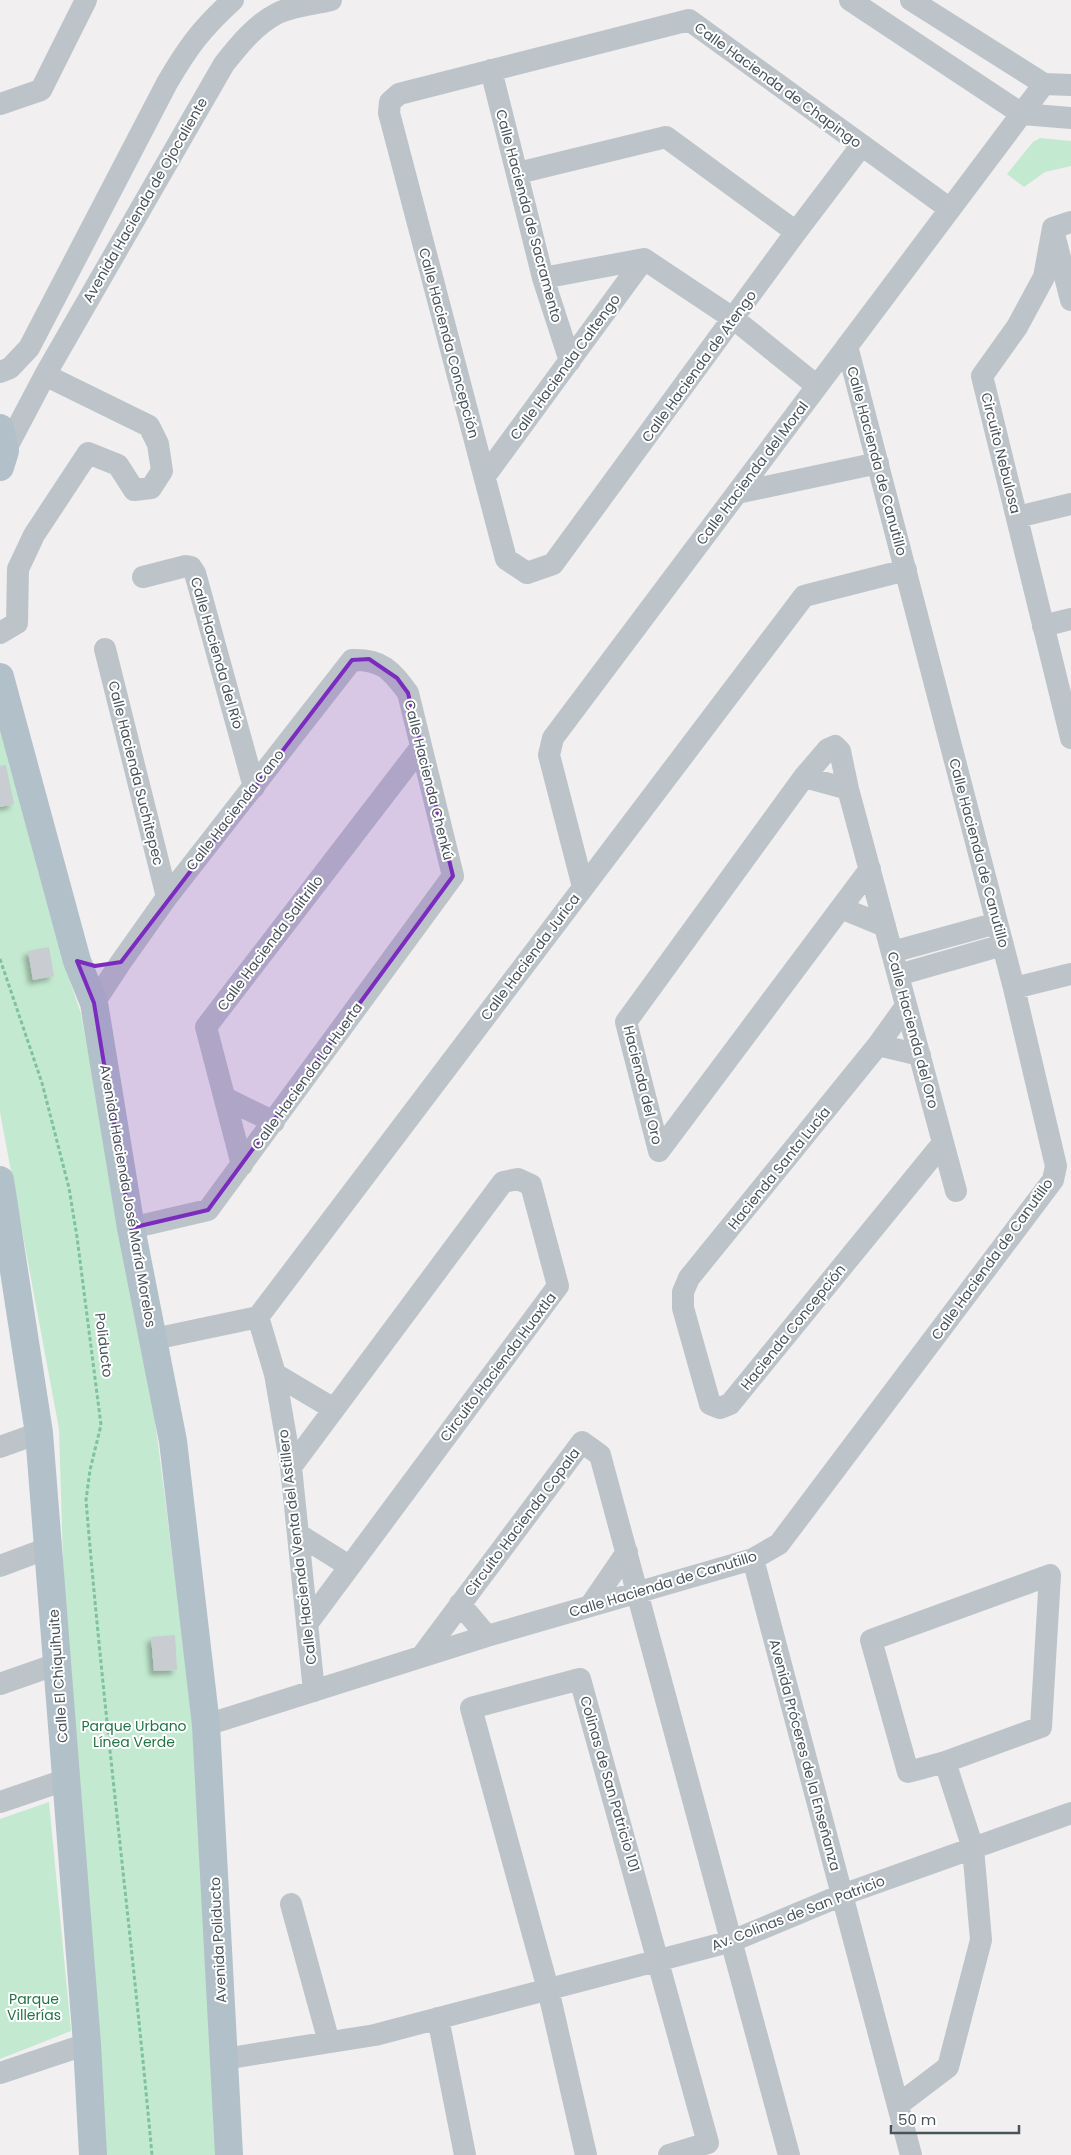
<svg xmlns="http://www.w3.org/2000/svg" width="1071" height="2155" viewBox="0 0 1071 2155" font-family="Poppins,sans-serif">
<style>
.green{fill:#c3e9d0}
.building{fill:#c9ccd1;filter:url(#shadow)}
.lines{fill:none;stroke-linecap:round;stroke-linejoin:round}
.path{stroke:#7fc39e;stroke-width:3;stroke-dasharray:4 2.5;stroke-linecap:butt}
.minor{stroke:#bcc4ca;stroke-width:22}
.major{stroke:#b2c0ca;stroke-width:28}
.marked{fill:#7b2cbf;fill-opacity:0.2;stroke:#7b2cbf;stroke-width:4;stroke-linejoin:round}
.labels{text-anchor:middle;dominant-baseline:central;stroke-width:4;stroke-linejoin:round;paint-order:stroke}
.street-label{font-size:14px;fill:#49535a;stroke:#fff}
.park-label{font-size:14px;fill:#227346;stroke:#fff}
</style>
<defs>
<filter id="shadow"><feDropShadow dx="-4.5" dy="4.5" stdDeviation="2.5" flood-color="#0004"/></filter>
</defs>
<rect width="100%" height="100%" fill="#f1efef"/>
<path class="green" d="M1040,138L1071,141V166L1045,172L1024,187L1007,174L1033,142Z
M0,708L64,963L81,1014L151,1389L194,1726L221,2155H103L66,1661L59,1429L0,1112Z
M49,1802L71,2031L0,2059V1819Z"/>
<path class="building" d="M6,765L14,804L0,807V766Z
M49,947L54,976L33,980L28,951Z
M175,1635L177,1670L154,1671L151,1637Z"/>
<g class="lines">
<path class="path" d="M0,959L42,1083L69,1188L77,1237L101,1425L90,1470L86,1500C104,1719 132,1936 152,2155"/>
<path class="minor" d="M850,0L1022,114L1071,118
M911,0L1044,84L1071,85
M491,70L543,278L570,361
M0,104L41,90L86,0
M862,145L796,232L553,564L527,573L506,559L389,113L390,102L399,94L689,20L950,209
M518,173L666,137L796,232
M1071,222L1053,228L1044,277L1017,327L982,376L1071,738
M1055,238L1071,300
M543,278L644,259L734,319L817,386
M0,372L10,368L29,348L167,83C188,47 202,28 233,0
M5,451L45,375L224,64C239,45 256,24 278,13C292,6 315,4 331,0
M485,476L644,259
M737,493L878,463
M1017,517L1071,504
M143,577L186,566L191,567L195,573L254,787
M1043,626L1071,619
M0,633L17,623L18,569L34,535L88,453L118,465L134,490L151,488L162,471L158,444L149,426L45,375
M105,649L167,897
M804,777L848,789
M583,887L549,755L553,738L1044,84
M841,908L885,926
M892,952L997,923
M898,975L1003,945
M1014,988L1071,974
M94,1003L121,962L167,897L352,660C382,659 391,670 408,693L453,876L208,1210L131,1228
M906,1006L878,1045L689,1278L683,1292V1308L710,1404L720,1408L730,1404L943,1143
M878,1045L920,1055
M225,1098L274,1122
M659,1151L626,1022L804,777L828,749L835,746L840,751L848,789L956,1191
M659,1151L870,869
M242,1165L206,1027L421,747
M258,1317L275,1374L291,1467L314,1691
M154,1339L258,1317L804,596L906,570
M275,1374L334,1409
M0,1447L39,1433
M291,1467L503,1182L518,1179L531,1185L558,1286L307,1624
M298,1534L349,1566
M753,1559L911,2155
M0,1566L48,1548
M460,1604L487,1636
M590,1606L627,1552
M421,1657L582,1442L600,1455L789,2155
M0,1684L57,1664
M206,1725L487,1636L753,1559L779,1544L1053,1180L1056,1166L1014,988L847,346
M0,1802L65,1780
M291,1904L329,2042
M438,2018L465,2155
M224,2059L375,2035L732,1941L842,1895L1071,1813
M0,2073L87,2044
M898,2105L948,2067L981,1940L973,1848L945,1762L1041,1727L1050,1575L871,1640L908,1772L945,1762
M586,2155L548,1989L471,1708L580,1679L708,2143L669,2155"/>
<path class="major" d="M0,428L5,451L0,467
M0,677L77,961L94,1003L131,1228L173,1441L206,1725L229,2155
M0,1180L39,1433L87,2044L93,2155"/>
</g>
<path class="marked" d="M369,659L397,678L408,693L453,876L208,1210L131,1228L94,1003L77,961L95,966L121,962L352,660Z"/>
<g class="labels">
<g class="street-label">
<text transform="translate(778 85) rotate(36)">Calle Hacienda de Chapingo</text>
<text transform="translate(145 200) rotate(-60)">Avenida Hacienda de Ojocaliente</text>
<text transform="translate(529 216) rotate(75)">Calle Hacienda de Sacramento</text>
<text transform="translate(449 343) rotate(75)">Calle Hacienda Concepción</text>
<text transform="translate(699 366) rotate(-54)">Calle Hacienda de Atengo</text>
<text transform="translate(565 367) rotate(-54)">Calle Hacienda Caltengo</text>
<text transform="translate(1001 453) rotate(76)">Circuito Nebulosa</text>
<text transform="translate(877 461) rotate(75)">Calle Hacienda de Canutillo</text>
<text transform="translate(752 473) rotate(-53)">Calle Hacienda del Moral</text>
<text transform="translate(217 653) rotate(74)">Calle Hacienda del Río</text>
<text transform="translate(136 773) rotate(76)">Calle Hacienda Suchitepec</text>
<text transform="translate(429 780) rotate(76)">Calle Hacienda Chenkú</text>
<text transform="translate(235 810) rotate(-52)">Calle Hacienda Cano</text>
<text transform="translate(979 853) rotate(75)">Calle Hacienda de Canutillo</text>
<text transform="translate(270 943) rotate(-53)">Calle Hacienda Salitrillo</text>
<text transform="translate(530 957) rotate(-53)">Calle Hacienda Jurica</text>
<text transform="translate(913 1030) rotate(75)">Calle Hacienda del Oro</text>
<text transform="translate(307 1076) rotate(-54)">Calle Hacienda La Huerta</text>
<text transform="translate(643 1085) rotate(76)">Hacienda del Oro</text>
<text transform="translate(779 1168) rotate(-51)">Hacienda Santa Lucía</text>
<text transform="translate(128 1196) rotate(80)">Avenida Hacienda José María Morelos</text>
<text transform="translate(992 1259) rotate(-54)">Calle Hacienda de Canutillo</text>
<text transform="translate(793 1327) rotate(-51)">Hacienda Concepción</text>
<text transform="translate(104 1345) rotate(83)">Poliducto</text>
<text transform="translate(498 1367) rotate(-53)">Circuito Hacienda Huaxtla</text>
<text transform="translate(522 1522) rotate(-53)">Circuito Hacienda Copala</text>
<text transform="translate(297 1547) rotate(-97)">Calle Hacienda Venta del Astillero</text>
<text transform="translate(663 1584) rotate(-17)">Calle Hacienda de Canutillo</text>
<text transform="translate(58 1676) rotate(-94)">Calle El Chiquihuite</text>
<text transform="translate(805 1755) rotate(75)">Avenida Próceres de la Enseñanza</text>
<text transform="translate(610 1784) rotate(74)">Colinas de San Patricio 101</text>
<text transform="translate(798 1913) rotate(-21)">Av. Colinas de San Patricio</text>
<text transform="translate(218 1940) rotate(-93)">Avenida Poliducto</text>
</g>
<g class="park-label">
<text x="134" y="1726">Parque Urbano<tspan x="134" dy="16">Línea Verde</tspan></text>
<text x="34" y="1999">Parque<tspan x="34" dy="16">Villerías</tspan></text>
</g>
</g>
<path d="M891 2125v8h128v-8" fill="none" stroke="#49535a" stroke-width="2.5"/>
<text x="898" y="2125" font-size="15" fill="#49535a" stroke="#ffffff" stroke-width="4" paint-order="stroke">50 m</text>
</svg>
